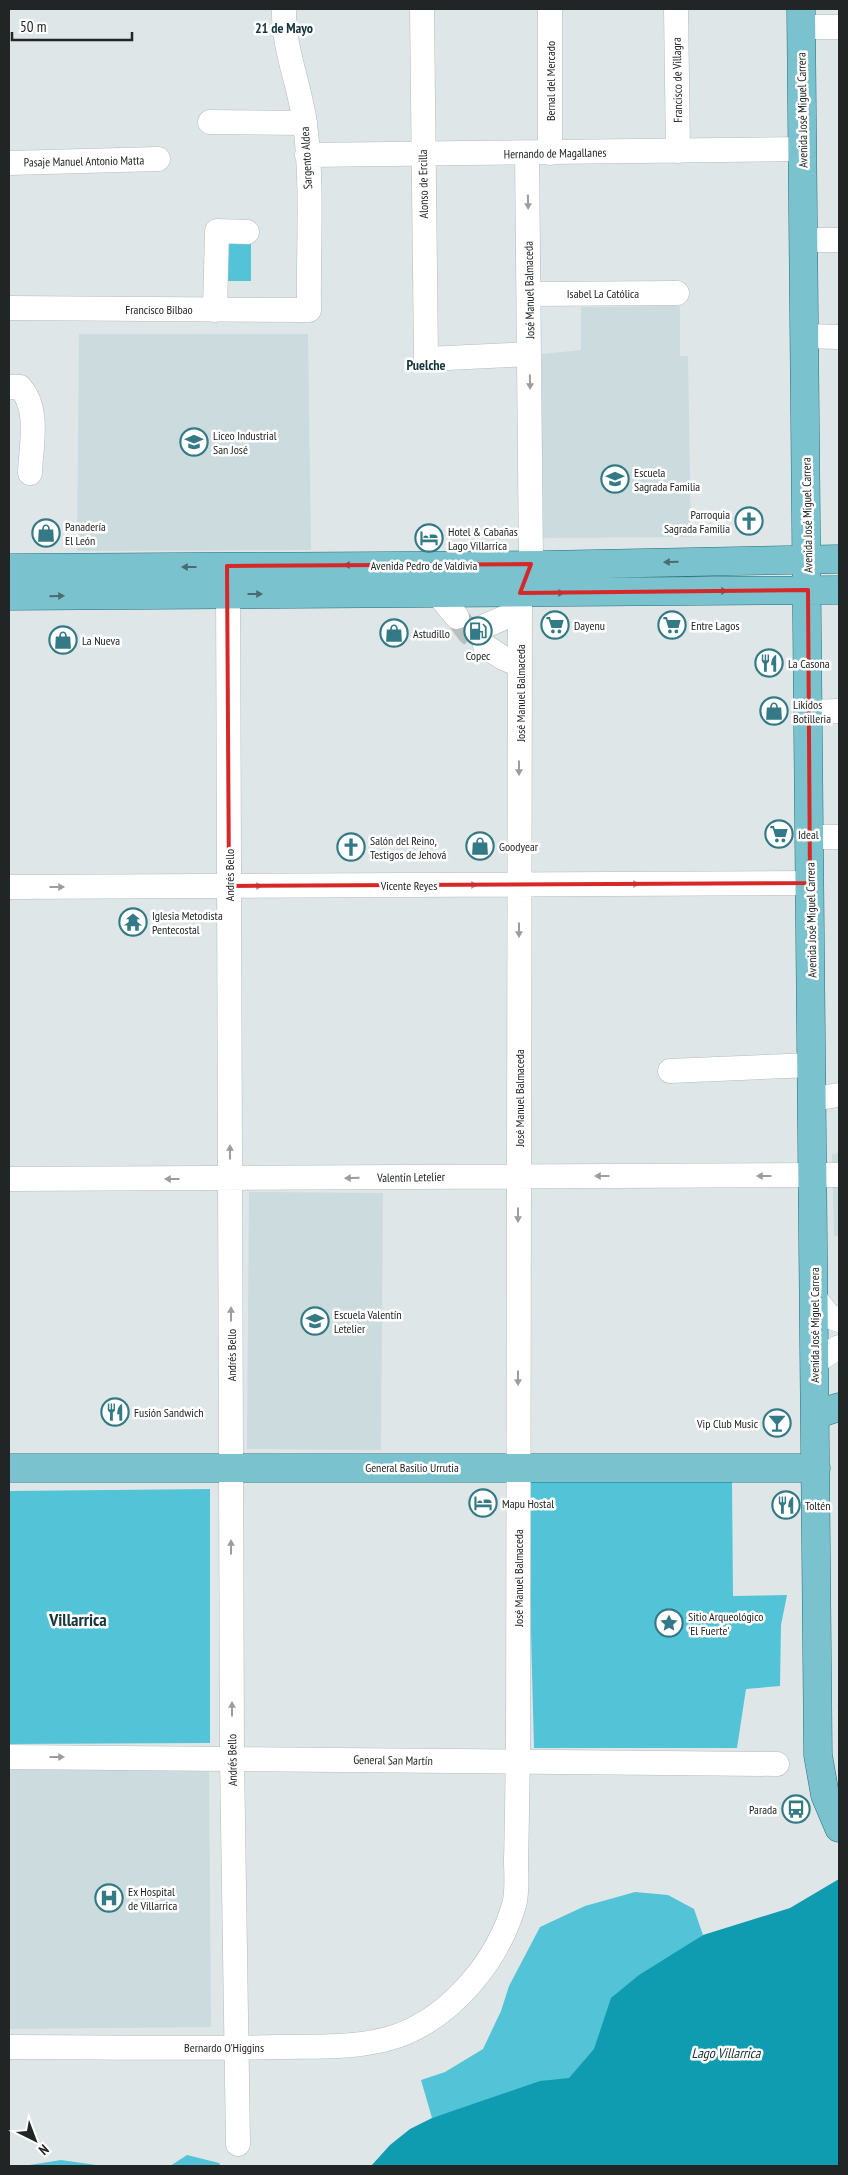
<svg xmlns="http://www.w3.org/2000/svg" width="848" height="2175" viewBox="0 0 848 2175" font-family="'PT Sans Narrow',sans-serif">
<style>
.built{fill:#cbdbde}
.green{fill:#53c4d8}
.water{fill:#0f9cb0}
.lines{fill:none;stroke-linecap:round;stroke-linejoin:round}
.minor-tunnel{stroke:#b9bfc1;stroke-width:24;stroke-dasharray:24 12;stroke-linecap:butt}
.minor-casing{stroke:#b4bbbd;stroke-width:25}
.major-casing{stroke:#21707d;stroke-width:29}
.minor{stroke:#fff;stroke-width:24}
.major{stroke:#7ac2cd;stroke-width:28}
.oneway{fill:#9c9d9d}
.oneway2{fill:#4a6c71}
.marked{fill:none;stroke:#d62828;stroke-width:4;stroke-linejoin:round}
.labels{text-anchor:middle;dominant-baseline:central;stroke-width:5;stroke-linejoin:round;paint-order:stroke}
.street-label{font-size:12px;fill:#222525;stroke:#fff}
.poi-label{font-size:12px;fill:#222525;stroke:#fff;text-anchor:start}
.neighbourhood-label{font-size:14px;font-weight:bold;fill:#15363c;stroke:#fff}
.water-label{font-size:14px;font-style:italic;fill:#1a2f33;stroke:#fff}
.district-label{font-size:18px;font-weight:bold;fill:#15363c;stroke:#fff}
</style>
<rect width="100%" height="100%" fill="#dfe6e8"/>
<path class="built" d="M680,306V356H688L691,537L541,538L542,354L581,350V307Z
M79,334H308L311,550L77,551Z
M839,1153V1236H834L832,1154Z
M249,1192L383,1193L381,1450L247,1449Z
M209,1768L211,2027L9,2029V1770Z"/>
<path class="green" d="M220,238H251V281H220Z
M732,1479L733,1596L787,1595L781,1625L780,1686L746,1689L737,1748H534L527,1482Z
M210,1489V1743L9,1744V1491Z
M635,1892L668,1895L694,1909L703,1935L630,1983L839,2166H376L455,2111L432,2118L421,2080L445,2072L483,2049L501,2011L509,1986L540,1927L585,1906Z
M187,2155L219,2163L221,2166H170Z
M61,2160L103,2166H23Z"/>
<path class="water" d="M839,1879V2166H371L390,2145L410,2129L432,2118L540,2081L569,2078L594,2049L611,1998L639,1975L703,1935L790,1908Z"/>
<g class="lines">
<path class="minor-tunnel" d="M457,617L469,633L485,646"/>
<g class="minor-casing">
<path id="minor" d="M422,9L426,359L529,354
M550,9V153
M676,9L678,151
M801,27H839
M210,122L305,123
M307,155L802,149
M9,163L158,159
M804,240H839
M529,294L677,293
M9,308L309,310C308,249 313,185 305,124C300,85 283,49 284,9
M215,310L217,231L247,232
M805,336L839,337
M9,387H20C40,409 31,445 30,473
M228,576L232,1758L238,2144
M437,593L457,617
M485,626L520,611
M485,646L503,658L520,665
M809,712L839,711
M810,837H839
M9,887L810,883
M670,1071L812,1065
M812,1099L839,1095
M9,1179L839,1175
M814,1297L829,1316L839,1320
M815,1362L839,1347
M9,1757L777,1764
M9,2047C98,2047 188,2049 277,2047C317,2046 359,2049 397,2036C453,2016 498,1960 514,1905C518,1891 516,1874 516,1860C517,1827 517,1794 518,1761L520,593L531,564L527,153"/>
</g>
<g class="major-casing">
<path id="major" d="M801,9L818,1755L825,1795L839,1828
M9,568L544,565L839,559
M9,596L839,590
M815,1415L839,1407
M9,1468H816"/>
</g>
<use href="#minor" class="minor"/>
<use href="#major" class="major"/>
</g>
<defs><path id="oneway-solid" d="M-6-.8H1V-3.2L6.5 0L1 3.2V.8H-6Z" transform="scale(1.25)"/></defs>
<g class="oneway">
<use href="#oneway-solid" transform="translate(528 202) rotate(89)"/>
<use href="#oneway-solid" transform="translate(530 382) rotate(89)"/>
<use href="#oneway-solid" transform="translate(519 768) rotate(90)"/>
<use href="#oneway-solid" transform="translate(632 884)"/>
<use href="#oneway-solid" transform="translate(470 885)"/>
<use href="#oneway-solid" transform="translate(255 886)"/>
<use href="#oneway-solid" transform="translate(57 887)"/>
<use href="#oneway-solid" transform="translate(519 930) rotate(90)"/>
<use href="#oneway-solid" transform="translate(230 1152) rotate(-90)"/>
<use href="#oneway-solid" transform="translate(602 1176) rotate(180)"/>
<use href="#oneway-solid" transform="translate(764 1176) rotate(180)"/>
<use href="#oneway-solid" transform="translate(352 1178) rotate(179)"/>
<use href="#oneway-solid" transform="translate(172 1179) rotate(180)"/>
<use href="#oneway-solid" transform="translate(518 1215) rotate(90)"/>
<use href="#oneway-solid" transform="translate(231 1314) rotate(-90)"/>
<use href="#oneway-solid" transform="translate(518 1378) rotate(90)"/>
<use href="#oneway-solid" transform="translate(231 1547) rotate(-90)"/>
<use href="#oneway-solid" transform="translate(232 1709) rotate(-90)"/>
<use href="#oneway-solid" transform="translate(57 1757)"/>
</g>
<g class="oneway2">
<use href="#oneway-solid" transform="translate(671 562) rotate(179)"/>
<use href="#oneway-solid" transform="translate(351 565) rotate(180)"/>
<use href="#oneway-solid" transform="translate(189 567) rotate(180)"/>
<use href="#oneway-solid" transform="translate(720 591) rotate(-1)"/>
<use href="#oneway-solid" transform="translate(557 593) rotate(-1)"/>
<use href="#oneway-solid" transform="translate(255 594)"/>
<use href="#oneway-solid" transform="translate(57 596) rotate(-1)"/>
</g>
<path class="marked" d="M531,564L520,593L808,590L810,883L229,886L227,566Z"/>
<defs>
<g id="school-ring" transform="scale(1.4375)"><circle r="9.5" fill="#fff" stroke="#347a86" stroke-width="1.5"/><path d="M0-5L7-2L0 1L-7-2ZM-4 1L0 2.5L4 1V4Q0 6-4 4Z" fill="#347a86"/></g>
<g id="church-ring" transform="scale(1.4375)"><circle r="9.5" fill="#fff" stroke="#347a86" stroke-width="1.5"/><path d="M-1.2-6h2.4v3.5h3.3v2.4h-3.3V6h-2.4V-.1h-3.3v-2.4h3.3Z" fill="#347a86"/></g>
<g id="shop-ring" transform="scale(1.4375)"><circle r="9.5" fill="#fff" stroke="#347a86" stroke-width="1.5"/><path d="M-5-2.5h2.3a2.7 3.5 0 0 1 5.4 0H5L5.5 6h-11ZM-1.5-2.5h3a1.5 2.3 0 0 0-3 0Z" fill="#347a86"/></g>
<g id="hotel-ring" transform="scale(1.4375)"><circle r="9.5" fill="#fff" stroke="#347a86" stroke-width="1.5"/><path d="M-6-4.5h1.5V1H6V5H4.5V3h-9V5H-6ZM-4 0a1.8 1.8 0 1 1 3.6 0ZM.5 0V-2.5h3Q6-2.5 6 0Z" fill="#347a86"/></g>
<g id="supermarket-ring" transform="scale(1.4375)"><circle r="9.5" fill="#fff" stroke="#347a86" stroke-width="1.5"/><path d="M-6-5.5h2.5l.6 2H6L4.5 2H-2.5L-4.4-4H-6ZM-1.5 3.2a1.3 1.3 0 1 0 .1 0ZM3 3.2a1.3 1.3 0 1 0 .1 0Z" fill="#347a86"/></g>
<g id="fuel-ring" transform="scale(1.4375)"><circle r="9.5" fill="#fff" stroke="#347a86" stroke-width="1.5"/><path d="M-5.5-6h7V0h2V4h1.3V-2.5L3-4.5l.8-.8L6-3V5H2.5V1h-1V6h-7ZM-4.2-4.7v3.2H.2V-4.7Z" fill="#347a86"/></g>
<g id="restaurant-ring" transform="scale(1.4375)"><circle r="9.5" fill="#fff" stroke="#347a86" stroke-width="1.5"/><path d="M-5-6h1v4h1v-4h1v4h1v-4h1v5L-1.5 .5V6h-2V.5L-5-1ZM5-6V6H3V1.5H1.5Q1.5-4 5-6Z" fill="#347a86"/></g>
<g id="temple-ring" transform="scale(1.4375)"><circle r="9.5" fill="#fff" stroke="#347a86" stroke-width="1.5"/><path d="M0-6L5-2H3V0L6.5 2.5H4V6H1.5V3h-3V6H-4V2.5H-6.5L-3 0V-2H-5Z" fill="#347a86"/></g>
<g id="bar-ring" transform="scale(1.4375)"><circle r="9.5" fill="#fff" stroke="#347a86" stroke-width="1.5"/><path d="M-6-5H6L.8 .8V4.5H3.5V6h-7V4.5H-.8V.8Z" fill="#347a86"/></g>
<g id="sight-ring" transform="scale(1.4375)"><circle r="9.5" fill="#fff" stroke="#347a86" stroke-width="1.5"/><path d="M0-6L1.8-2.2L6-1.7L2.9 1.2L3.7 5.4L0 3.3L-3.7 5.4L-2.9 1.2L-6-1.7L-1.8-2.2Z" fill="#347a86"/></g>
<g id="bus-ring" transform="scale(1.4375)"><circle r="9.5" fill="#fff" stroke="#347a86" stroke-width="1.5"/><path d="M-5-6H5V4H4V6H2V4H-2V6H-4V4H-5ZM-3.5-4V0h7V-4ZM-3.5 1.2v1.5H-2V1.2ZM2 1.2v1.5H3.5V1.2Z" fill="#347a86"/></g>
<g id="hospital-ring" transform="scale(1.4375)"><circle r="9.5" fill="#fff" stroke="#347a86" stroke-width="1.5"/><path d="M-5-5h3v3.5h4V-5h3V5h-3V1.5h-4V5h-3Z" fill="#347a86"/></g>
</defs>
<g fill-rule="evenodd">
<use href="#school-ring" x="194" y="442"/>
<use href="#school-ring" x="615" y="479"/>
<use href="#church-ring" x="749" y="521"/>
<use href="#shop-ring" x="46" y="533"/>
<use href="#hotel-ring" x="429" y="538"/>
<use href="#supermarket-ring" x="555" y="625"/>
<use href="#supermarket-ring" x="672" y="625"/>
<use href="#fuel-ring" x="478" y="631"/>
<use href="#shop-ring" x="394" y="633"/>
<use href="#shop-ring" x="63" y="640"/>
<use href="#restaurant-ring" x="769" y="663"/>
<use href="#shop-ring" x="774" y="711"/>
<use href="#supermarket-ring" x="779" y="834"/>
<use href="#shop-ring" x="480" y="846"/>
<use href="#church-ring" x="351" y="847"/>
<use href="#temple-ring" x="133" y="922"/>
<use href="#school-ring" x="315" y="1321"/>
<use href="#restaurant-ring" x="115" y="1412"/>
<use href="#bar-ring" x="777" y="1423"/>
<use href="#hotel-ring" x="483" y="1503"/>
<use href="#restaurant-ring" x="786" y="1505"/>
<use href="#sight-ring" x="669" y="1623"/>
<use href="#bus-ring" x="796" y="1809"/>
<use href="#hospital-ring" x="109" y="1898"/>
</g>
<g class="labels">
<g class="street-label">
<text transform="translate(677 80) rotate(-91)">Francisco de Villagra</text>
<text transform="translate(550 81) rotate(-90)">Bernal del Mercado</text>
<text transform="translate(802 110) rotate(-91)">Avenida José Miguel Carrera</text>
<text transform="translate(555 153) rotate(-1)">Hernando de Magallanes</text>
<text transform="translate(306 158) rotate(-93)">Sargento Aldea</text>
<text transform="translate(84 161) rotate(-1)">Pasaje Manuel Antonio Matta</text>
<text transform="translate(423 184) rotate(-91)">Alonso de Ercilla</text>
<text transform="translate(529 290) rotate(-91)">José Manuel Balmaceda</text>
<text x="603" y="293">Isabel La Católica</text>
<text x="159" y="309">Francisco Bilbao</text>
<text transform="translate(807 515) rotate(-91)">Avenida José Miguel Carrera</text>
<text x="424" y="565">Avenida Pedro de Valdivia</text>
<text transform="translate(520 693) rotate(-90)">José Manuel Balmaceda</text>
<text transform="translate(229 875) rotate(-90)">Andrés Bello</text>
<text x="409" y="885">Vicente Reyes</text>
<text transform="translate(811 920) rotate(-91)">Avenida José Miguel Carrera</text>
<text transform="translate(519 1098) rotate(-90)">José Manuel Balmaceda</text>
<text transform="translate(411 1177) rotate(-1)">Valentín Letelier</text>
<text transform="translate(814 1325) rotate(-90)">Avenida José Miguel Carrera</text>
<text transform="translate(231 1355) rotate(-90)">Andrés Bello</text>
<text x="412" y="1467">General Basilio Urrutia</text>
<text transform="translate(518 1578) rotate(-90)">José Manuel Balmaceda</text>
<text transform="translate(232 1760) rotate(-91)">Andrés Bello</text>
<text transform="translate(393 1760) rotate(1)">General San Martín</text>
<text x="224" y="2047">Bernardo O'Higgins</text>
</g>
<g class="poi-label">
<text x="213" y="435">Liceo Industrial<tspan x="213" dy="14">San José</tspan></text>
<text x="634" y="472">Escuela<tspan x="634" dy="14">Sagrada Familia</tspan></text>
<text x="730" y="514" text-anchor="end">Parroquia<tspan x="730" dy="14">Sagrada Familia</tspan></text>
<text x="65" y="526">Panadería<tspan x="65" dy="14">El León</tspan></text>
<text x="448" y="531">Hotel &amp; Cabañas<tspan x="448" dy="14">Lago Villarrica</tspan></text>
<text x="574" y="625">Dayenu</text>
<text x="691" y="625">Entre Lagos</text>
<text x="413" y="633">Astudillo</text>
<text x="82" y="640">La Nueva</text>
<text x="478" y="655" text-anchor="middle">Copec</text>
<text x="788" y="663">La Casona</text>
<text x="793" y="704">Likidos<tspan x="793" dy="14">Botilleria</tspan></text>
<text x="798" y="834">Ideal</text>
<text x="370" y="840">Salón del Reino,<tspan x="370" dy="14">Testigos de Jehová</tspan></text>
<text x="499" y="846">Goodyear</text>
<text x="152" y="915">Iglesia Metodista<tspan x="152" dy="14">Pentecostal</tspan></text>
<text x="334" y="1314">Escuela Valentín<tspan x="334" dy="14">Letelier</tspan></text>
<text x="134" y="1412">Fusión Sandwich</text>
<text x="758" y="1423" text-anchor="end">Vip Club Music</text>
<text x="502" y="1503">Mapu Hostal</text>
<text x="805" y="1505">Toltén</text>
<text x="688" y="1616">Sitio Arqueológico<tspan x="688" dy="14">'El Fuerte'</tspan></text>
<text x="777" y="1809" text-anchor="end">Parada</text>
<text x="128" y="1891">Ex Hospital<tspan x="128" dy="14">de Villarrica</tspan></text>
</g>
<g class="neighbourhood-label">
<text x="284" y="28">21 de Mayo</text>
<text x="426" y="365">Puelche</text>
</g>
<g class="water-label">
<text x="726" y="2053">Lago Villarrica</text>
</g>
<g class="district-label">
<text x="78" y="1619">Villarrica</text>
</g>
</g>
<rect width="848" height="2175" fill="none" stroke="#222525" stroke-width="20"/>
<g transform="translate(35 2140) rotate(138)" stroke="#ffffff" stroke-width="4" paint-order="stroke">
<path d="M0-4L9 19L0 12L-9 19Z" fill="#222525"/>
<text y="-8" font-size="14" font-weight="bold" text-anchor="middle" fill="#222525">N</text>
</g>
<path d="M12 32v8h120v-8" fill="none" stroke="#222525" stroke-width="2.5"/>
<text x="20" y="32" font-size="15" fill="#222525" stroke="#ffffff" stroke-width="4" paint-order="stroke">50 m</text>
</svg>
